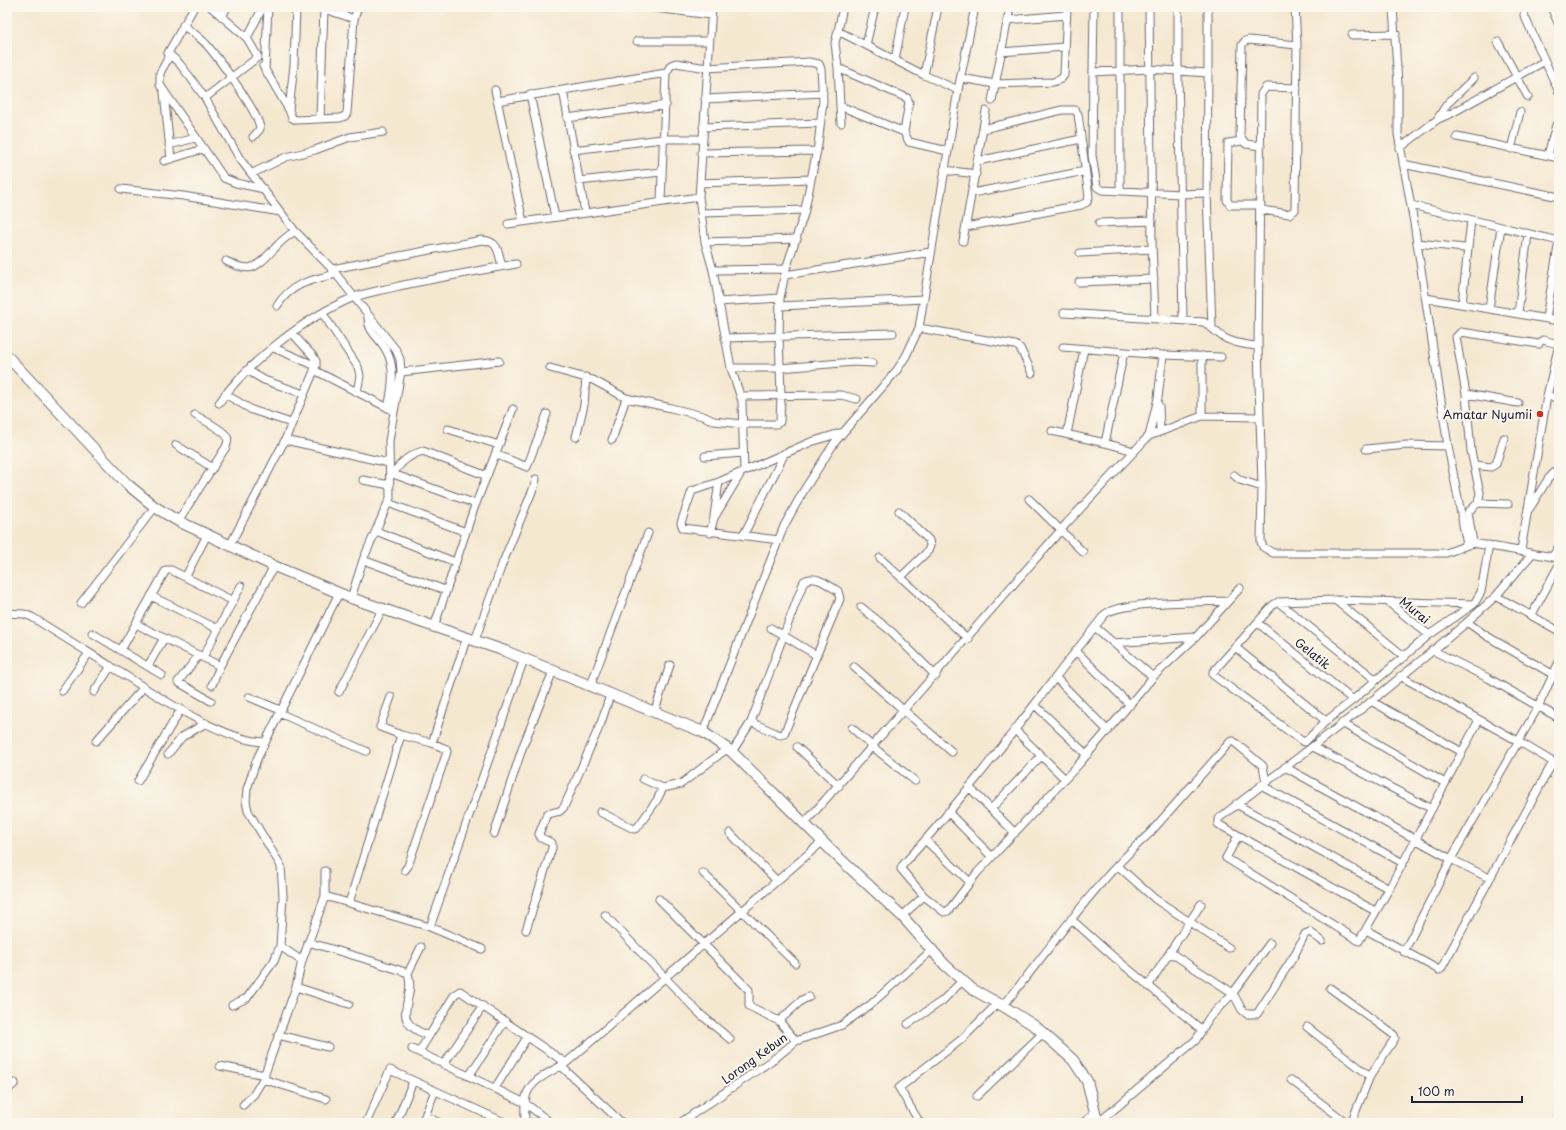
<svg xmlns="http://www.w3.org/2000/svg" width="1566" height="1130" viewBox="0 0 1566 1130" font-family="'Playpen Sans',sans-serif">
<style>
.lines{fill:none;stroke-linecap:round;stroke-linejoin:round}
.minor-casing{stroke:#6c6770;stroke-width:9}
.secondary-casing{stroke:#6c6770;stroke-width:12}
.minor{stroke:#fff;stroke-width:7}
.secondary{stroke:#fff;stroke-width:10}
.poi-dot{fill:#c8321e;stroke:#fbf7ec;stroke-width:1.5}
.labels{text-anchor:middle;dominant-baseline:central;stroke-width:4;stroke-linejoin:round;paint-order:stroke}
.poi-label{font-size:12px;fill:#22223b;stroke:#fbf7ec;text-anchor:end}
.street-label{font-size:12px;fill:#22223b;stroke:#fbf7ec}
</style>
<rect width="100%" height="100%" fill="#fbf7ec"/>
<filter id="ink" filterUnits="userSpaceOnUse"><feTurbulence type="fractalNoise" baseFrequency=".025" numOctaves="2"/><feDisplacementMap in="SourceGraphic" scale="8" xChannelSelector="R" yChannelSelector="G"/><feConvolveMatrix kernelMatrix="1 2 1 2 8 2 1 2 1" color-interpolation-filters="sRGB"/></filter>
<filter id="wash" filterUnits="userSpaceOnUse"><feTurbulence type="fractalNoise" baseFrequency=".012" numOctaves="4" result="noise"/><feDisplacementMap in="SourceGraphic" scale="16" xChannelSelector="R" yChannelSelector="G"/><feGaussianBlur stdDeviation="0.9" result="paint"/><feColorMatrix in="noise" values="0 0 0 0 0 0 0 0 0 0 0 0 0 0 0 0 0 1.4 0 .05"/><feComposite in="paint" operator="in"/></filter>
<g filter="url(#wash)">
<rect width="100%" height="100%" fill="#f5e8d1"/>
</g>
<g filter="url(#ink)">
<g class="lines">
<g class="minor-casing">
<path id="minor" d="M194,7L168,53L179,63L190,77L205,98L240,159L295,231L332,269L396,350L400,359L401,372L389,441L390,498L363,560L351,598
M296,7L294,65L289,110L292,118L297,120L340,118L345,116L347,113L354,19
M319,7L354,19L358,7
M647,7L711,15
M712,7L699,197L705,242L713,270L731,368L742,401L744,471
M843,7L838,31L924,75L958,90
M1149,7L1152,243L1155,318
M1178,7V71L1183,320
M1208,7V73
M1393,7L1398,84V134L1414,223L1448,446L1467,545
M1551,7L1559,25
M1524,15L1559,92
M222,17L227,7
M1008,20L1066,15
M183,25C190,31 200,37 207,45C218,58 260,114 260,129L253,137
M838,31L835,43L838,68L907,98L909,102L904,132L909,142L948,151
M1352,35L1396,34
M247,38L263,7
M637,41H709
M1498,42L1528,97
M866,45L875,7
M1001,52L1064,47
M170,55L160,73V85L224,178L236,183L264,189
M895,60L905,7
M263,66L289,110
M838,68L841,123
M265,70L268,7
M1093,72L1094,7
M924,75L938,7
M961,78L995,84L1053,82L1061,79L1064,75L1067,7
M1297,88L1266,87L1261,94L1258,346L1262,487L1261,542L1263,547L1273,553H1446L1473,543L1559,558
M495,90L523,222
M164,93L171,159
M530,94L555,217
M205,98L258,57L247,38L211,7
M705,99L823,93
M497,101L563,90
M992,101L1010,7
M840,106L904,132
M567,118L666,105
M1438,118L1447,104L1474,78
M320,119L324,9
M703,127L820,123
M1457,137L1559,158
M1242,141L1228,143L1227,200L1230,205H1261
M169,145L195,138
M1261,146L1246,144L1240,136L1242,45L1245,41L1249,40L1297,45L1295,7
M1400,148L1438,119L1452,113L1545,61
M1511,149L1520,112
M573,150L662,139H702
M701,153L817,151
M1548,155L1556,125
M164,161L203,149
M978,161L1081,139
M1403,164L1559,197
M944,170L976,174
M253,173L286,157L315,150L350,137L383,132
M579,181L661,172
M700,183L811,179
M121,189L183,196L281,212
M1120,191V7
M972,193L1085,171
M1207,193L1181,194L1102,190L1097,187L1092,155L1093,72L1149,69L1208,73L1207,193L1212,327
M1411,205L1559,241
M1261,210L1289,214L1295,210L1297,45
M585,212L563,90L666,73
M701,213L805,210
M1099,223L1152,221
M508,224L699,197
M966,227L1081,205L1087,202L1089,197L1078,114L1075,110H1062L983,129
M963,241L986,111
M705,242L797,239
M1417,243L1464,248
M1080,253L1152,249
M226,261C251,274 256,268 274,249C280,242 287,236 295,231
M332,269L482,240C499,241 498,252 502,266
M713,270L786,269
M785,275L931,252
M1079,282L1154,279
M1426,298L1559,321
M718,302L780,298
M1462,304L1471,220
M277,306C291,283 311,280 336,274
M780,306L924,299
M1489,309L1501,227
M1064,313L1204,322C1210,326 1213,330 1219,334C1229,343 1246,345 1258,346
M1518,313L1528,234
M323,314L358,367L360,376L357,392
M368,315C367,333 379,336 386,350C396,367 392,390 388,408
M1546,318L1559,241
M919,328L1015,345L1020,348L1032,373
M725,338L893,333
M1543,340L1558,344
M1063,347L1163,355L1221,357
M274,348L316,366
M550,368L593,380L626,398L671,408L703,416L714,421L742,424H776L780,422L781,396L779,336L780,298L786,269L804,214L818,145L823,101L821,69L819,64L809,62L707,68L676,63L671,65L666,73L661,202
M731,368H780L854,362L873,363
M247,370L264,380L304,394
M314,370L392,410
M401,372L499,361
M225,394L252,410L291,423
M1466,394L1518,403
M740,396L841,395L857,399
M1547,396L1559,398
M219,403C248,362 306,317 352,298C367,292 384,290 399,286C438,278 477,271 516,264
M1159,406L1160,431
M1202,416V356
M448,429L499,445
M1052,431L1105,443L1134,451
M1067,434L1084,349
M1149,436L1158,398L1163,355
M576,437L584,405L586,377
M285,440L389,463
M612,440L626,398
M1105,443L1124,352
M176,445L213,468
M1366,449L1407,445L1448,446
M495,454L527,467L547,414
M705,456L743,453
M1475,465L1491,467L1496,464L1504,438
M390,473L393,474C400,463 411,454 423,451L487,476
M393,474L476,504
M1234,475L1240,480L1262,487
M363,480L390,485
M1029,499L1083,552
M388,503L466,532
M1478,503L1508,504
M1530,508L1548,479L1559,468
M899,511L929,540L930,546L928,551L902,576
M714,516L719,482
M178,521L226,447C227,444 229,440 227,437C224,430 203,420 195,415
M376,531L455,562
M710,533L714,518L741,473
M743,536L785,453
M779,540L683,528L681,523L692,491L719,482L811,442L843,432
M1473,543L1468,512L1478,503L1480,493L1471,451L1466,394L1456,337L1461,332L1539,344
M230,545L285,440L316,366V361L313,356L292,333
M1521,550L1547,396L1559,344
M1553,556L1559,546
M880,558L968,639
M363,560L445,590
M186,576L207,535
M151,596L218,629
M1496,596L1559,631
M1335,600L1405,657
M1228,601C1204,602 1121,601 1105,614C1038,698 975,786 902,866L901,869L924,896L944,912L948,911L977,873L1079,764L1153,677L1196,637L1240,588
M1278,602L1376,680
M1388,602L1429,635
M81,603L155,507
M1474,604L1335,600L1278,602L1273,605L1213,672V675L1302,741L1305,742L1326,721L1353,700L1429,635L1474,604L1481,592L1489,545
M861,607L892,632L936,676
M7,613L24,614L32,617C60,635 88,652 115,669C154,693 221,741 265,742
M1531,616L1559,565
M1467,622L1485,635L1559,678
M1258,623L1353,700
M136,624L220,666
M434,627L473,511L513,409
M1095,627L1153,677
M771,628L816,655
M92,633L162,675
M475,640L503,562L534,487L536,479
M1113,643L1196,637
M1235,647L1326,721
M121,650L166,570H171L233,601
M1432,650L1488,678L1559,718
M1076,651L1130,705
M199,655L178,682L211,701
M203,657L241,586
M148,666L164,638
M854,667L952,752
M1400,676L1518,741L1553,762
M1056,678L1108,731
M212,685L220,666L274,566
M590,687L648,533
M62,691L89,653
M94,692L111,666
M339,692L382,610
M249,697L280,710
M391,697L380,727L401,735L432,743L446,749L447,752L408,866L405,870
M1371,701L1462,752
M1035,705L1087,755
M279,713L366,751
M654,713L670,665
M1342,723L1445,783
M852,728L873,747L915,781
M1015,730L1065,779
M703,732L784,526L804,490L835,442L897,370L906,356L919,328L958,90L975,7
M96,741L144,687
M432,743L467,637
M797,747L839,786
M1313,747L1432,809
M732,752L751,722L804,581C815,574 828,585 838,591L840,599L784,734L780,735L751,722
M168,754L182,737L206,723
M1285,767L1451,859L1489,878
M643,779L663,788L681,784L728,748
M138,781L181,709
M1261,785L1403,863
M969,787L1015,833
M1236,804L1389,889
M991,809L1041,756
M600,812L634,829L637,828L657,800L663,788
M948,812L992,857
M804,824L1067,523L1143,442L1149,436L1202,416L1260,417
M730,833L777,881
M494,834L523,746L553,671
M1238,836L1226,858L1359,941L1389,889L1479,720
M925,840L970,882
M1118,866L1155,899L1229,948
M703,873L795,963
M325,896L430,927L482,949
M659,899L749,990V1006L779,1021L796,1041
M349,903L401,735
M1375,911L1218,824V819L1368,704L1465,624L1496,596L1532,554
M605,915L699,1013L730,1039
M902,916L924,896
M1071,919L1115,958L1202,1030
M430,927L524,659
M526,930L552,848V843L541,838L539,834L547,814L560,811L564,807L601,723L610,695
M1366,930L1439,970L1441,969L1553,762L1559,761
M308,942L372,961L408,973C417,1002 386,1020 429,1036
M1404,952L1451,859L1538,707L1559,662
M1171,953L1233,993L1242,1010L1247,1014H1257L1294,956L1305,934L1310,932L1322,941
M302,961L280,946L283,896L281,866L248,811L246,801L247,789L257,759L339,593
M408,973L421,947
M1148,986L1201,904
M296,987L349,1004
M1330,988L1394,1035L1395,1038L1370,1076L1351,1123
M232,1005L247,998L274,961L280,946
M1003,1006C1051,948 1094,883 1150,833L1230,742L1233,741L1263,766L1266,782
M779,1021L802,1000L809,997
M908,1024L942,1001L962,981
M1307,1027L1370,1076
M278,1035L328,1047
M412,1049L525,1103L551,1123
M419,1052L455,994L460,991L566,1063
M444,1064L483,1006
M220,1066L265,1075
M561,1066L622,1123
M469,1076L505,1021
M263,1079L326,1099
M1291,1080L1347,1123
M495,1088L528,1036
M7,1090L15,1083
M977,1096L1043,1033
M243,1105L254,1094L263,1079L296,987L302,961L325,896V871
M425,1116L440,1123
M366,1123L390,1070L506,1123
M396,1123L413,1081
M422,1123L435,1091
M525,1123C525,1114 524,1106 526,1097C529,1080 553,1071 566,1063L822,842
M680,1123L778,1056L796,1041L842,1025L870,1005L933,949
M920,1123L899,1088L962,1039L998,1003
M1083,1123L1095,1113
M1098,1123L1196,1040L1209,1018L1233,993L1270,943"/>
</g>
<g class="secondary-casing">
<path id="secondary" d="M7,356L127,484L155,507L178,521L274,566L351,598L505,651L703,732L732,752L838,857L902,916L945,965L972,989L1003,1006L1035,1026L1073,1060L1087,1081L1098,1123"/>
</g>
<use href="#minor" class="minor"/>
<use href="#secondary" class="secondary"/>
</g>
</g>
<circle class="poi-dot" cx="1540" cy="414" r="4"/>
<g class="labels">
<g class="poi-label">
<text x="1532" y="414">Amatar Nyumii</text>
</g>
<g class="street-label">
<text transform="translate(1415 610) rotate(39)">Murai</text>
<text transform="translate(1313 653) rotate(39)">Gelatik</text>
<text transform="translate(754 1058) rotate(-36)">Lorong Kebun</text>
</g>
</g>
<rect width="1566" height="1130" fill="none" stroke="#fbf7ec" stroke-width="24"/>
<path d="M1412 1096v6h110v-6" fill="none" stroke="#22223b" stroke-width="2"/>
<text x="1418" y="1096" font-size="12" fill="#22223b" stroke="#fbf7ec" stroke-width="3" paint-order="stroke">100 m</text>
</svg>
